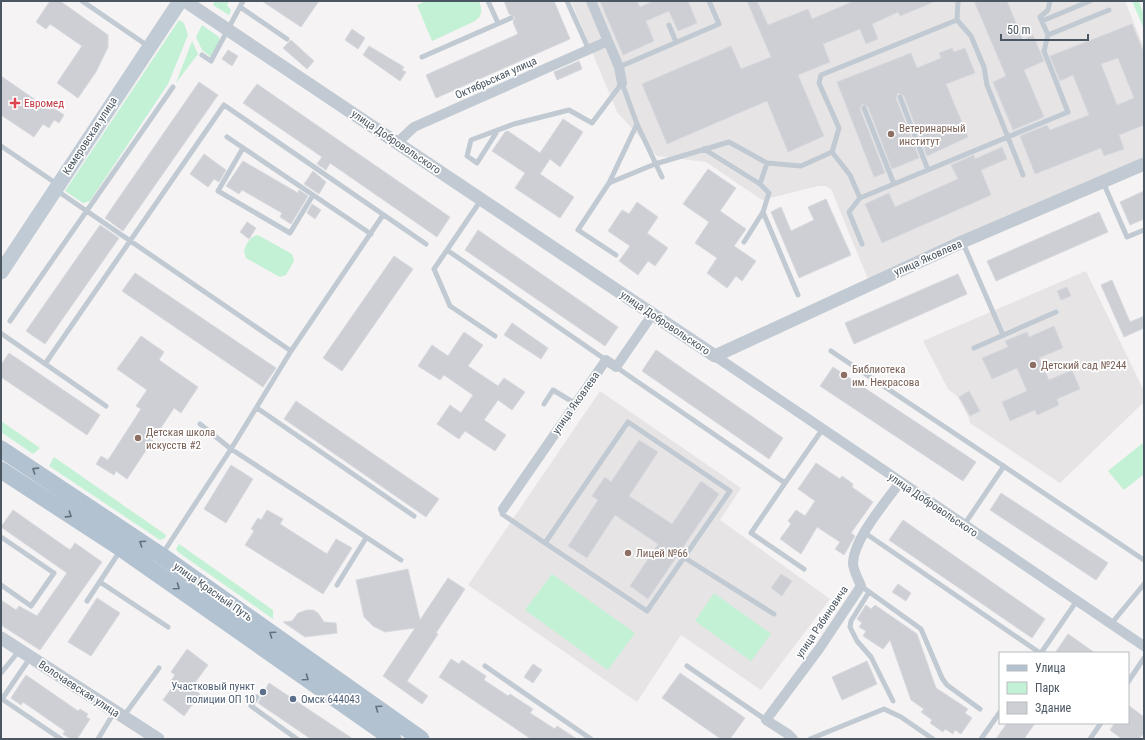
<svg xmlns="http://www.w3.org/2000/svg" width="1145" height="740" viewBox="0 0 1145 740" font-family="'Roboto Condensed',sans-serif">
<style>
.education{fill:#e6e4e5}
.green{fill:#c3f1d5}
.building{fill:#cdcfd5;stroke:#d7d9de;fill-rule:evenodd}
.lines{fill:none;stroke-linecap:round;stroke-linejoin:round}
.service{stroke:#c1cad2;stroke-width:5}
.minor{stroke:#c1cad2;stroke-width:10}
.tertiary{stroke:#c1cad2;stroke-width:13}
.secondary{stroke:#c1cbd6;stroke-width:15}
.primary{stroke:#b3c2d1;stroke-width:17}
.oneway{stroke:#64717d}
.health-dot{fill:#e0444e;stroke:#fff;stroke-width:1.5}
.education-dot{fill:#8d6e63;stroke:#fff;stroke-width:1.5}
.service-dot{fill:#5c6f8a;stroke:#fff;stroke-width:1.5}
.labels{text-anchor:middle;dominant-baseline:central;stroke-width:3.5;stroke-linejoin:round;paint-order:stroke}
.street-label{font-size:11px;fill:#4a5661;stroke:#fff}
.health-label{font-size:11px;fill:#be3a42;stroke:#fff;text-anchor:start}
.education-label{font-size:11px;fill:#785e54;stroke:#fff;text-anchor:start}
.service-label{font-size:11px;fill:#4e5e75;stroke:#fff;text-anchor:end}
</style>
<rect width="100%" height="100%" fill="#f5f3f3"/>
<path class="education" d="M571,1H1125L1144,48V158L868,279L831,189L825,186H818L762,200L706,162L657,156L617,112Z
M1086,271L1144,391V402L1060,483L970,423L969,418L958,397L948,389L923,341Z
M600,391L741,488L720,520L830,599L761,690L681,635L637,702L468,585Z"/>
<path class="green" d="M215,1H229L227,5L231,10L229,15L213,5Z
M426,1H479C483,11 482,17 473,22L432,41L417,5Z
M1132,1H1139L1144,15V29Z
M179,20L184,23L188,35L168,84L90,201L83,203L65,191Z
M202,25L219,37L220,43L211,57L202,50L196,37Z
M192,41L198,54L176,83Z
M258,235L292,254L294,261L286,275L280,277L276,275L246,258L244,251C246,244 250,236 258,235Z
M1,421L40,448L33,454L1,432Z
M1144,442V474L1124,490L1108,471Z
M54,457L166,535L165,538L160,540L49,466Z
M179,544L273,610V619L178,552L176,549Z
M552,574L635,633L608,670L525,610Z
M714,593L771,634L751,661L695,621Z"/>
<path class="building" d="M50,1H60L108,35V47L96,72L78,98L57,83L82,46L50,24L46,29L36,22Z
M262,1H319L301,27Z
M504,1H554L570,39L436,98L426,75L518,34L513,22L515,17L509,14Z
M600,1H637L640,7L653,1H688L697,23L678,31L669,11L646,21L654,41L623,55Z
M747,1H757L768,25L808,9L812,19L854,1H936L900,16L898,12L872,24L878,39L866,44L860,29L823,44L830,62L798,75L824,136L788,152L767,101L667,144L642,84L731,46L741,69L771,57Z
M974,1H1007L1023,40L1033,35L1044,61L1024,70L1044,117L1013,130L993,82L1006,76Z
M1132,24L1144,53V125L1119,135L1124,149L1104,156L1101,148L1035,174L1020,136L1047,125L1050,130L1089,115L1073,75L1060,81L1050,56ZM1118,58L1134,98L1117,105L1101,64Z
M352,29L365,38L358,49L345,40Z
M291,40L314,61L307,69L283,48Z
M369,46L404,67L402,70L406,72L400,81L363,55Z
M952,48L954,52L965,48L975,73L946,84L968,137L927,156L904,96L898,93L896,98L919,158L892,169L868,107L862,104L860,109L885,173L874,177L837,82L911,53L917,68L941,58L939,53Z
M228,50L238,56L232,66L222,59Z
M579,61L582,69L557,80L554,72Z
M1,76L50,110L52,107L64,115L59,123L54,120L49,128L43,124L34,137L1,115Z
M199,82L218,95L123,231L105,218Z
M257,84L450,217L437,237L330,163L326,170L317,164L322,157L243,103Z
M563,119L583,132L560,167L550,159L540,174L574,197L560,218L515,188L525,173L492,151L505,132L508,131L540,153Z
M1002,147L1007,159L981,170L991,195L882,243L865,204L889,193L895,207L958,179L951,165L974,155L975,159Z
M204,154L226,170L219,182L214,179L208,187L190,174Z
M243,161L298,193L299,190L308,196L291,224L280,217L282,213L242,190L239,194L226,186Z
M708,169L736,188L720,211L746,229L734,246L756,261L742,281L736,276L727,288L707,273L717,258L695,243L709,222L683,204Z
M313,171L326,182L319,194L304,184Z
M1144,191V219L1130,225L1120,202Z
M826,199L851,255L799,278L771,212L781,207L791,231L814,220L808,207Z
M637,202L658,217L647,233L668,248L655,266L648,261L638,275L619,261L630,246L608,231L622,210L629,214Z
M312,204L321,210L315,219L307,213Z
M1099,212L1108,232L996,281L987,261Z
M247,222L256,228L249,239L240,232Z
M100,225L119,238L45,344L26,331Z
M478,230L618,327L605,346L465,250Z
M394,256L413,269L342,371L323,358Z
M135,273L276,368L263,387L122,291Z
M958,274L967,294L854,344L845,323Z
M1112,280L1130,322L1144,316V328L1124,337L1101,285Z
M1067,287L1071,296L1061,300L1057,291Z
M512,323L548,348L541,359L504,335Z
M1054,326L1063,348L1039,358L1049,380L1072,370L1080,389L1057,399L1059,405L1037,415L1035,410L1010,421L1002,402L1027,391L1017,368L992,379L982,358L1008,347L1005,341L1027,332L1029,337Z
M464,332L483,345L468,366L498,386L504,378L525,392L512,410L498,400L484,420L506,435L495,451L465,431L459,439L437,424L450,405L461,413L473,395L444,375L440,380L418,366L432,345L448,356Z
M141,336L164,352L159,360L198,387L181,413L174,408L127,479L116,471L114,475L96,464L101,456L108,460L141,409L136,406L147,390L117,369Z
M656,350L783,438L769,459L642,371Z
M9,353L100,415L87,435L1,377V365Z
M833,367L976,462L963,481L820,386Z
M969,391L980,411L970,416L959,397Z
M296,401L439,499L426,517L284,419Z
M639,440L658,452L629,496L672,524L701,481L719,494L648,599L630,586L658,544L615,515L587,558L568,546L598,500L592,496L598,487L605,477L611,482Z
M816,463L840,479L842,476L853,484L852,487L873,502L851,533L855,536L844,555L835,549L840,542L817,527L801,554L780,539L791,524L788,521L796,510L805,516L815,501L798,489Z
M231,465L253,479L226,523L204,509Z
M1001,493L1108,563L1096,580L990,510Z
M13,510L70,550L75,543L102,562L40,650L1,625V600L16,610L19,606L37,616L67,573L1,527Z
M267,510L283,519L280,524L327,554L336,539L352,548L323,594L245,545L254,531L251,529L258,518L261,520Z
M903,520L1045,619L1032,638L889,540Z
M408,569L420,620L448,578L465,589L436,633L438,634L407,681L428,696L422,704L383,676L415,628L385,632L373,626L364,617L356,580Z
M781,574L792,581L782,596L771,588Z
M898,584L911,593L906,601L892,592Z
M97,598L120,613L91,656L68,642Z
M866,605L871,609L875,605L917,634L936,688L968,709L965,713L972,718L961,734L955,730L953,734L945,729L943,732L930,723L932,720L921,712L924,709L911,700L890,640L883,649L863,636L866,631L859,627L862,623L857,619Z
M307,610H313L318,613L324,622L336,623L337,633L305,637L283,622L292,621L298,613Z
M1068,634L1095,653H1055Z
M187,649L208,665L191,688L200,694L184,716L163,700L174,685L170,682L175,675L171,672Z
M451,659L459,664L462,660L486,676L484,680L508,696L510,694L533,709L530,713L555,729L557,726L577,739H531L439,677Z
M867,661L877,684L842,700L832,677Z
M533,664L542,670L533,683L524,677Z
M680,673L745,718L730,739H721L662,698Z
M26,675L78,711L80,709L88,714L86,717L90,719L77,739H71L63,734L65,731L23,702L21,705L11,698Z
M269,683L353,739H311L258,703Z
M1128,705L1144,717V733L1139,739H1122L1110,730L1115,723H1128Z
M1007,723H1035L1024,739H996Z"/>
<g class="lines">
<path class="service" d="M82,1L148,46
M488,1L498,23
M567,1L589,50
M958,1L957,20L971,36L984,67L987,85L1023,175
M240,7L287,39
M1042,21L1090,1
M669,25L676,42
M1048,35L1109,10
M202,55L211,61L243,1
M422,57L511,18
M619,67L719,24L709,1
M622,83L637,124L662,177
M900,97L928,170
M864,108L894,184
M498,130L477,163L467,156L471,140L514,124L569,110L592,123L622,83
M227,137L371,234
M1,146L57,184
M243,148L218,191L290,233L313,195
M704,149L760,184L769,193L763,212L798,295
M1103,182L1127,237L1144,230
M609,183L655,164L729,142L767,163L801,166L832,152
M760,184L767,163
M56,190L291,351
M860,198L1068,112L1044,51L1048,35L1040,17L1048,10L1050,1
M481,200L447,250L606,360
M744,242L763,212
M963,243L1003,335
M862,244L849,212L860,198L850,175L832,152L839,128L819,83L821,75L957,20
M447,250L434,269L450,306L495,336
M616,255L578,230L609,183L637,124
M10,321L173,87
M2,334L106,406
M974,348L1056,312
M831,351L1144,560
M45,364L224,105L426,244
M616,367L785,483L822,430
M544,404L553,390L576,404
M257,408L414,516
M200,424L231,449L401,560
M785,483L751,533L804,569
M503,509L502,514L545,543L628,422L730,491L647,611L545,543
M964,525L1004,466
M865,533L1040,653
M1,537L54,573L31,606L1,585
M163,553L231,449L291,351L383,215
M685,558L774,614
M100,582L168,627
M337,585L366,538
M861,586L921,629L942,678L947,685L980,709
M869,592L851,621L850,627L857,641L871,657L893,701
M87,601L120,551
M1111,624L1144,584
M1041,653L1076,602
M30,658L2,699L61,739
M485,666L591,739
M687,666L766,720
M1,673L19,651
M1128,682L1144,658
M257,697L251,706L297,739
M123,717L159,668
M98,739L115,711
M810,739L884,709L901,717L933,739
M981,739L1000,712
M1090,739L1101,723"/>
<path class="minor" d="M591,1L619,67L622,83
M397,143L414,127L608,41
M715,356L1144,646
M503,509L606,360L616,367L652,315
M793,739L788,734L766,720L819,649L861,586C858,579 853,570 853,563C854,538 886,502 900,482"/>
<path class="tertiary" d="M185,1L715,356L962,242L1144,164
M1,638L158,739"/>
<path class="secondary" d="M1,272L180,1"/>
<path class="primary" d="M1,449L162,556L421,739
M1,470L122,549L393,739"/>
</g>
<defs><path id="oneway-chevron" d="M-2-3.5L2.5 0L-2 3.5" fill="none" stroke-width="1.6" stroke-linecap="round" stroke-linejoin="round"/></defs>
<g class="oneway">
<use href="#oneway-chevron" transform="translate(35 470) rotate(-147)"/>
<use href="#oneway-chevron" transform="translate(69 515) rotate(33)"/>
<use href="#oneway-chevron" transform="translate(142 543) rotate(-146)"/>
<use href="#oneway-chevron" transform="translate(177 587) rotate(35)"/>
<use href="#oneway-chevron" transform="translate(272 634) rotate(-145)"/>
<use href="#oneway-chevron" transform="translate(306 678) rotate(35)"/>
<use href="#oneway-chevron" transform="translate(378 708) rotate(-145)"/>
</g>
<path class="health-dot" d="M13 97h4v4h4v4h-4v4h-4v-4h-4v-4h4z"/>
<g class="education-dot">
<circle cx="891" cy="134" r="4"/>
<circle cx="1033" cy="365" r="4"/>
<circle cx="844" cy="375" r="4"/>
<circle cx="138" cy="438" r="4"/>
<circle cx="628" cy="553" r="4"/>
</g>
<g class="service-dot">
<circle cx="263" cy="692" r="4"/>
<circle cx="293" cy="699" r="4"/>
</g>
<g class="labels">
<g class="street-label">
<text transform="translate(496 78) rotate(-24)">Октябрьская улица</text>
<text transform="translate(90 136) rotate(-57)">Кемеровская улица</text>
<text transform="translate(396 142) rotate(34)">улица Добровольского</text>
<text transform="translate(928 258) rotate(-24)">улица Яковлева</text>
<text transform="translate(665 323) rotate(34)">улица Добровольского</text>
<text transform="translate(576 403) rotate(-55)">улица Яковлева</text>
<text transform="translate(933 505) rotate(34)">улица Добровольского</text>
<text transform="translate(213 592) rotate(35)">улица Красный Путь</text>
<text transform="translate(822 622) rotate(-56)">улица Рабиновича</text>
<text transform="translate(79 689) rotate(33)">Волочаевская улица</text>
</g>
<g class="health-label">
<text x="24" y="103">Евромед</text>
</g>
<g class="education-label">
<text x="899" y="128">Ветеринарный<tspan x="899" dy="13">институт</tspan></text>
<text x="1041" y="365">Детский сад №244</text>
<text x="852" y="369">Библиотека<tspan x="852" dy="13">им. Некрасова</tspan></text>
<text x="146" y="432">Детская школа<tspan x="146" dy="13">искусств #2</tspan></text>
<text x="636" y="553">Лицей №66</text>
</g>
<g class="service-label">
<text x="255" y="686">Участковый пункт<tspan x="255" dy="13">полиции ОП 10</tspan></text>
<text x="301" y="699" text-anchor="start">Омск 644043</text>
</g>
</g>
<rect width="1145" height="740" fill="none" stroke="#4a5661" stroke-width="4"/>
<rect x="999" y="652" width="130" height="72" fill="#ffffff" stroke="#b7bbc0"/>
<rect x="1007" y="665" width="20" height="6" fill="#b3c2d1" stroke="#b7bbc0"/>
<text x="1035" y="672" font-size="12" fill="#4a5661">Улица</text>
<rect x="1007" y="682" width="20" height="12" fill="#c3f1d5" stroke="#b7bbc0"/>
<text x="1035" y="692" font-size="12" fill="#4a5661">Парк</text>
<rect x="1007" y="702" width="20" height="12" fill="#cdcfd5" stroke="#b7bbc0"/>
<text x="1035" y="712" font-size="12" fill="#4a5661">Здание</text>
<path d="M1001 34v6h87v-6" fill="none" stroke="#4a5661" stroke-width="2"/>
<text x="1007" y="34" font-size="12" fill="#4a5661" stroke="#ffffff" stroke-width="3" paint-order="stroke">50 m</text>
</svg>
